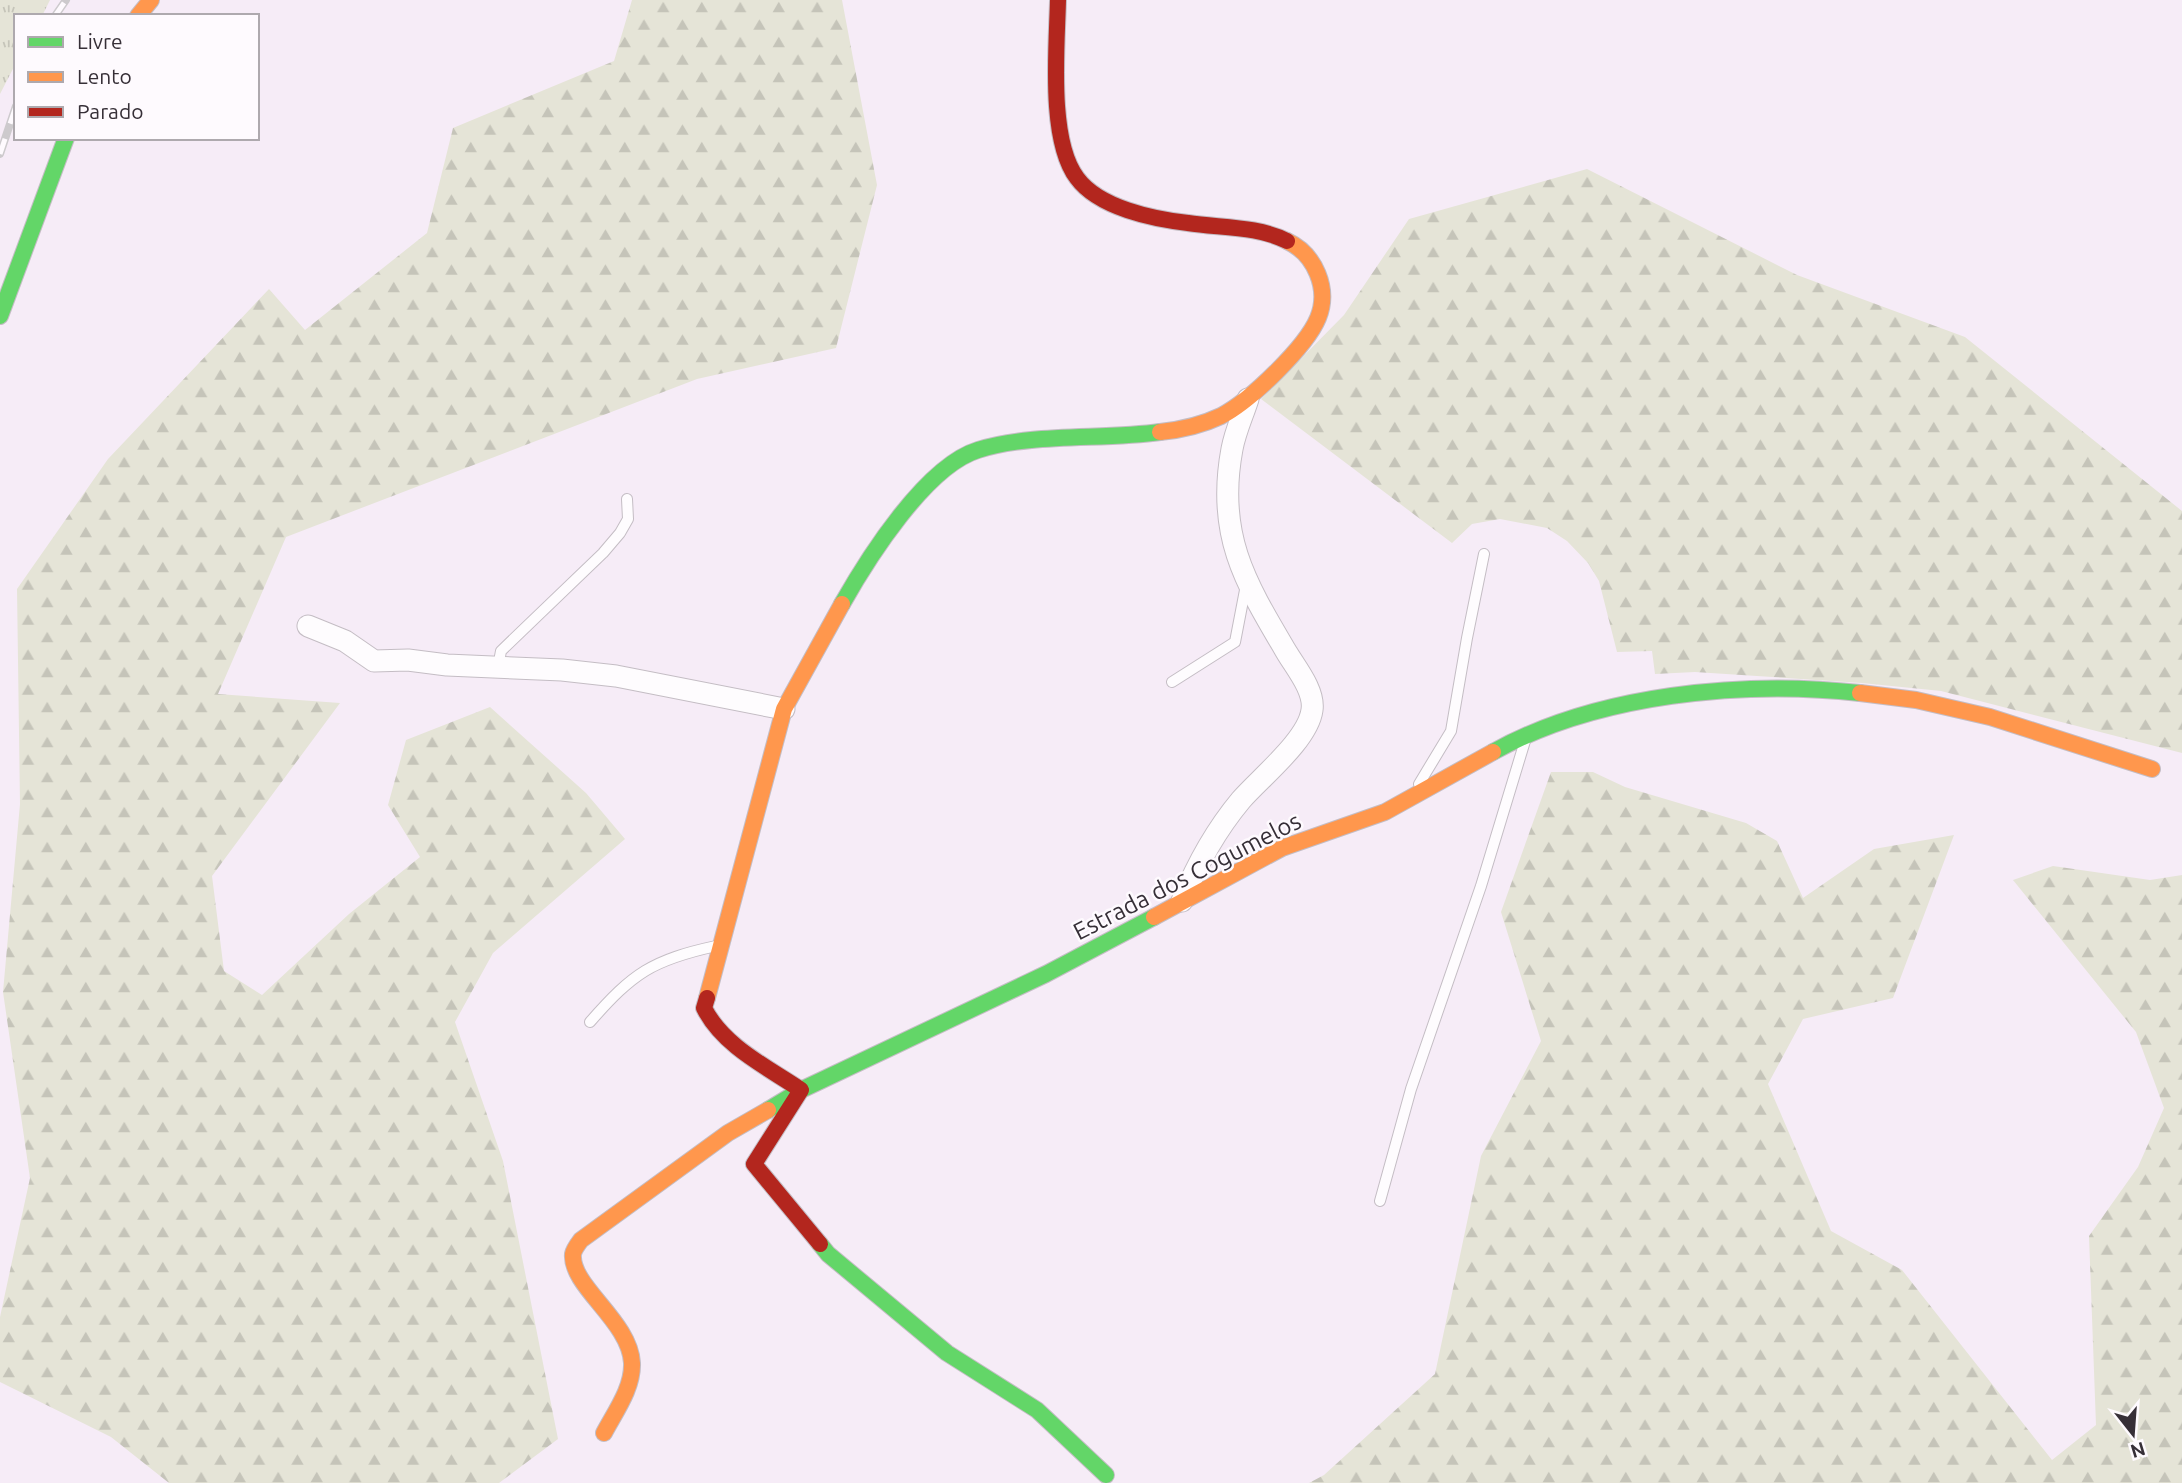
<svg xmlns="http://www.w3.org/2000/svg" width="2182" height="1483" viewBox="0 0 2182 1483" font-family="Ubuntu,sans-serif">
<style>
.grass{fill:url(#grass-tufts)}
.forest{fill:url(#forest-firs)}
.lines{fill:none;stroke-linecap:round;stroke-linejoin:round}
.lane-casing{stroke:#c4bdc4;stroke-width:12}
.street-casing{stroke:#c4bdc4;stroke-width:23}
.fast-casing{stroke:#c4bdc4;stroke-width:18}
.slow-casing{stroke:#c4bdc4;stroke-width:18}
.jam-casing{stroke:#c4bdc4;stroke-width:18}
.lane{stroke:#fefcfe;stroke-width:10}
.street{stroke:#fefcfe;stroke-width:21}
.fast{stroke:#63d668;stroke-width:16}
.slow{stroke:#ff974d;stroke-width:16}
.jam{stroke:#b3261e;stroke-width:16}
.rail-casing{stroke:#cdcacd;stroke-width:8}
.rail{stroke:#fefafe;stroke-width:5;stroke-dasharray:16;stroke-linecap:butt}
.labels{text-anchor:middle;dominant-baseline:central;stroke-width:5;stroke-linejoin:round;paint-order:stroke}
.street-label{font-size:24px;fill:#362f37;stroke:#fefafe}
</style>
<defs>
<pattern id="grass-tufts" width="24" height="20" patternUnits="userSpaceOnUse" patternTransform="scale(1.75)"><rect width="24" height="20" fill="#e5e4d7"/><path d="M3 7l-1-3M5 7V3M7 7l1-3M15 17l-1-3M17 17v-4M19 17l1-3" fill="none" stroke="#c5c4b9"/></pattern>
<pattern id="forest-firs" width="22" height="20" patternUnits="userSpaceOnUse" patternTransform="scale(1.75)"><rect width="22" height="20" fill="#e5e4d7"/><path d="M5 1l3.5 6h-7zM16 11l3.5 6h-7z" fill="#c5c4b9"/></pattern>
</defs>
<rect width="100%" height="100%" fill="#f6ecf7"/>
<path class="grass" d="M0,0H50L42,16H16V63L0,94Z"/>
<path class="forest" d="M632,0H842L877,185L836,348L697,379L286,537L218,694L340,703L212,876L224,971L262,995L349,914L420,857L388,805L406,740L490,707L586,793L625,839L493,953L455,1022L503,1161L558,1439L499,1483H169L111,1437L0,1382V1317L30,1178L3,992L20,804L17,589L108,459L269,289L305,330L427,233L453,128L614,61Z
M1587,169L1797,275L1965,337L2182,511V753L1941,691L1862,683L1695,672L1655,674L1652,651L1617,652L1599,581L1588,563L1567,541L1547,528L1500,519L1472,524L1452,543L1261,399L1344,315L1409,219Z
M1551,772H1593L1625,787L1746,823L1777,841L1803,898L1874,849L1954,835L1893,998L1803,1019L1768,1084L1831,1231L1902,1270L2052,1460L2096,1425L2089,1236L2138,1167L2164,1108L2136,1032L2013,880L2053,866L2150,880L2182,875V1483H1309L1324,1475L1435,1374L1481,1156L1541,1041L1501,912Z"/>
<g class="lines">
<g class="lane-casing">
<path id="lane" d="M498,667L501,651L603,553L620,533L628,519L627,499
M1172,682L1235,642L1246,585
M1419,784L1451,731L1467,638L1484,554
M590,1022C633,973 652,960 716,946
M1380,1201L1411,1089L1481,886L1525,741"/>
</g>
<g class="street-casing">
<path id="street" d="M308,626L345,641L374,661L408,660L447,665L562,670L616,676L784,709
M1182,901C1197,864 1216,830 1241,800C1261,777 1308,740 1312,710C1315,691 1296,668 1287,653C1245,582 1216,535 1232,449C1235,432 1243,415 1248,399"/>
</g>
<g class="fast-casing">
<path id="fast" d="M0,316L66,138
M842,604C868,558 926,466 978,450C1031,433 1103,440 1160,432
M1493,752C1597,694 1743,680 1860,693
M768,1110L801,1090L1046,974L1154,917
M820,1244L828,1254L947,1353L1037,1410L1106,1475"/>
</g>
<g class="slow-casing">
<path id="slow" d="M138,16L151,0
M1160,432C1180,430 1202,425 1221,416C1250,401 1306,347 1318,318C1330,289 1315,254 1287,241
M1860,693L1916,700L1990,717L2152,769
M1154,917L1282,848L1385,812L1493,752
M707,998L784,709L842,604
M604,1433C615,1412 633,1388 632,1363C630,1321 570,1286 573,1254C574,1249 578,1244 581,1240L728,1133L768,1110"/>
</g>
<g class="jam-casing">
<path id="jam" d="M1058,0C1057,46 1048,140 1077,178C1099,208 1153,219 1188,223C1220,228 1258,226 1287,241
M707,998L704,1008C723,1046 767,1067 801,1090L754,1164L820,1244"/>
</g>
<use href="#lane" class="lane"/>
<use href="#street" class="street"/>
<use href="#fast" class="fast"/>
<use href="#slow" class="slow"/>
<use href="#jam" class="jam"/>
<g class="rail-casing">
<path id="rail" d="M55,16L66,0
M0,154L16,106"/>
</g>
<use href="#rail" class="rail"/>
</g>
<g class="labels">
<g class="street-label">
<text transform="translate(1187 876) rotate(-27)">Estrada dos Cogumelos</text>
</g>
</g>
<rect x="14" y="14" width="245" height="126" fill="#fefafe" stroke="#aea9ae" stroke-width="2"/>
<rect x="28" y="37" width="35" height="10" fill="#63d668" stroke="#aea9ae" stroke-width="2"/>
<text x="77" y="49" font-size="21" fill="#362f37">Livre</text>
<rect x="28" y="72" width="35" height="10" fill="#ff974d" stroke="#aea9ae" stroke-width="2"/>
<text x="77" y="84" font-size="21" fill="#362f37">Lento</text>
<rect x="28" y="107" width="35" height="10" fill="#b3261e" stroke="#aea9ae" stroke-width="2"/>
<text x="77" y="119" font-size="21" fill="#362f37">Parado</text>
<g transform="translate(2133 1434) rotate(163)" stroke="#fefafe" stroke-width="5" paint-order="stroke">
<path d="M0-5L12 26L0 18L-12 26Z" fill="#362f37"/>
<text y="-10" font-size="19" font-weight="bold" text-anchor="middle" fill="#362f37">N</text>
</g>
</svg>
